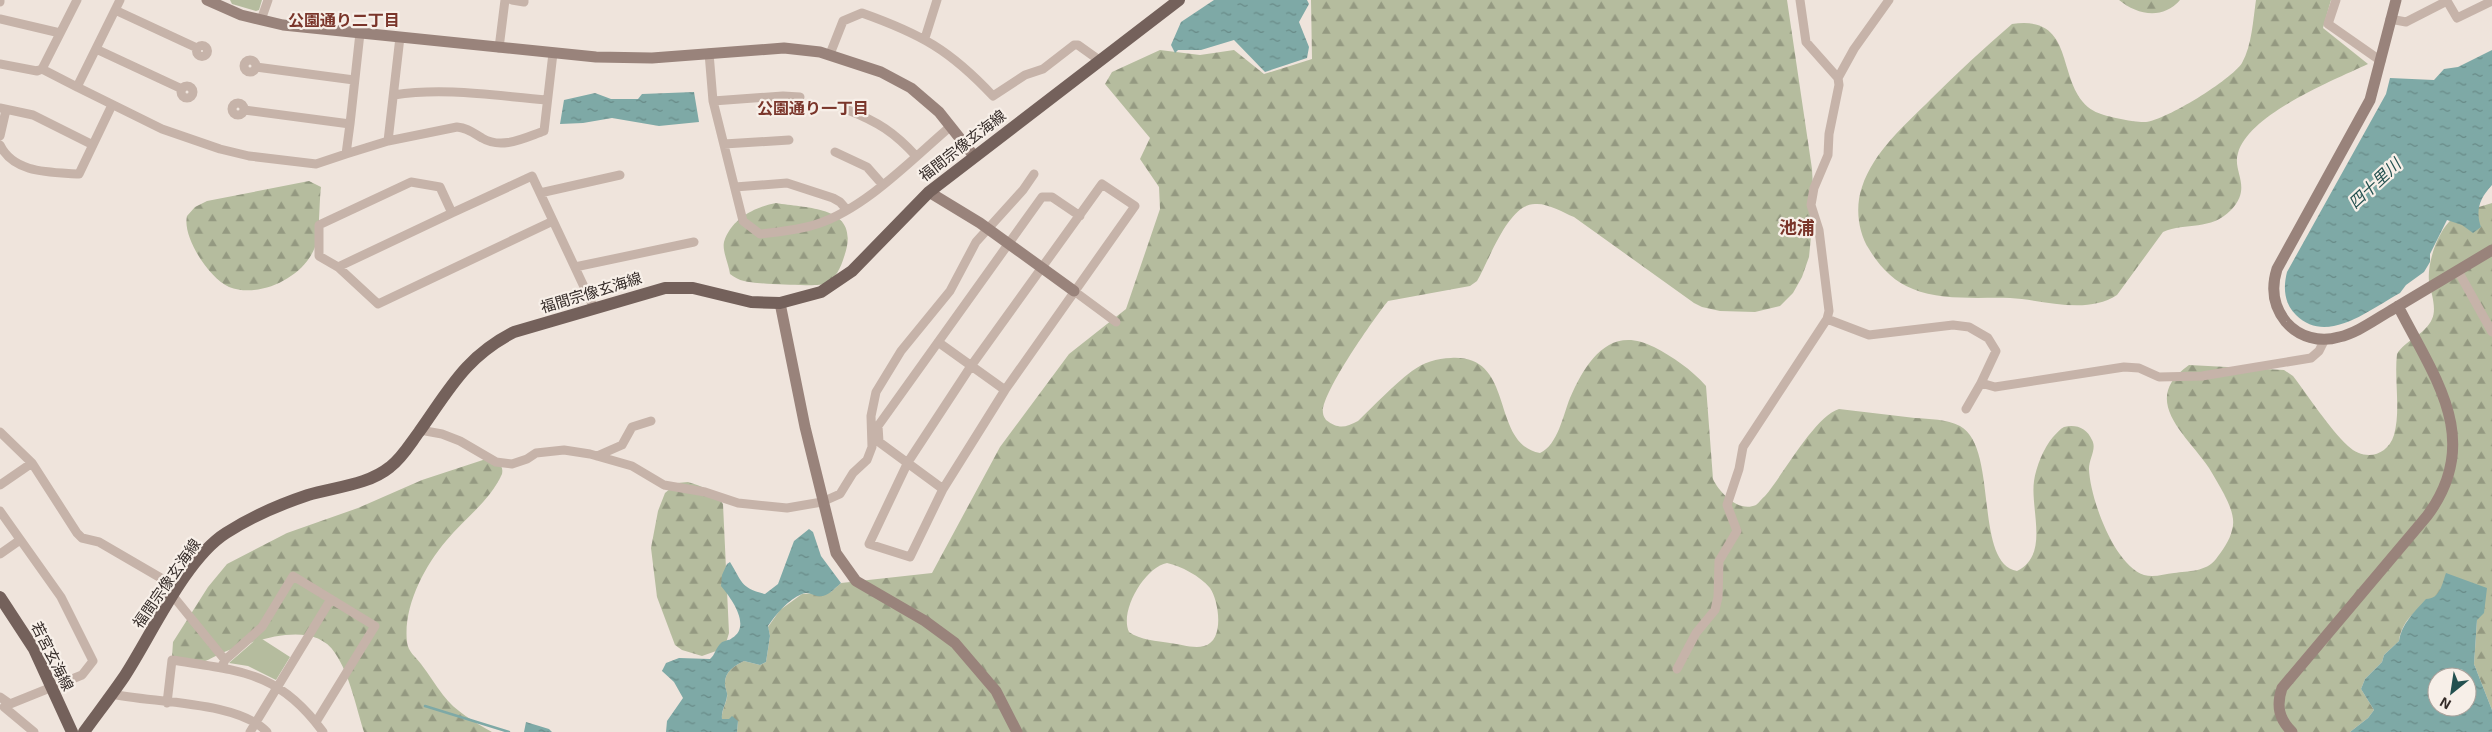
<svg xmlns="http://www.w3.org/2000/svg" width="2492" height="732" viewBox="0 0 2492 732" font-family="'Exo 2','Noto Sans JP',sans-serif">
<style>
.forest{fill:url(#forest-firs);fill-rule:evenodd}
.park{fill:#b5bc9e}
.water{fill:url(#water-ripples);fill-rule:evenodd}
.lines{fill:none;stroke-linecap:round;stroke-linejoin:round}
.stream{stroke:#7ea9a6;stroke-width:2.5}
.street{stroke:#c6b3a9;stroke-width:9}
.secondary{stroke:#99837b;stroke-width:11}
.primary{stroke:#74615b;stroke-width:12}
.labels{text-anchor:middle;dominant-baseline:central;stroke-width:4.5;stroke-linejoin:round;paint-order:stroke}
.street-label{font-size:15px;fill:#342b28;stroke:#f7efe8}
.neighbourhood-label{font-size:16px;font-weight:bold;fill:#7a352a;stroke:#f7efe8}
.water-label{font-size:16px;font-style:italic;fill:#23504f;stroke:#f7efe8}
.quarter-label{font-size:18px;font-weight:bold;fill:#7a352a;stroke:#f7efe8}
</style>
<defs>
<pattern id="forest-firs" width="22" height="20" patternUnits="userSpaceOnUse" patternTransform="scale(1.25)"><rect width="22" height="20" fill="#b5bc9e"/><path d="M5 1l3.5 6h-7zM16 11l3.5 6h-7z" fill="#949981"/></pattern>
<pattern id="water-ripples" width="26" height="14" patternUnits="userSpaceOnUse" patternTransform="scale(1.25)"><rect width="26" height="14" fill="#7ea9a6"/><path d="M2 4q2-2 4 0t4 0M15 11q2-2 4 0t4 0" fill="none" stroke="#688a87"/></pattern>
</defs>
<rect width="100%" height="100%" fill="#efe4dc"/>
<path class="forest" d="M1311,0H1787L1812,169L1814,206L1809,257L1802,277L1793,293L1780,306L1755,312L1720,311L1702,307L1694,303L1574,217C1562,212 1548,203 1535,204C1508,204 1489,261 1477,281L1470,286L1388,301C1375,317 1320,395 1323,413C1323,416 1325,418 1326,420C1338,429 1345,428 1358,421C1375,405 1392,386 1412,371C1423,363 1437,358 1451,358C1517,354 1489,444 1540,453C1558,445 1563,415 1570,398C1586,361 1610,324 1654,347C1673,357 1691,369 1706,386L1713,479C1719,492 1738,513 1756,505C1759,503 1762,498 1765,496C1783,475 1815,416 1839,409C1864,412 1890,415 1915,418C1929,419 1947,419 1960,426C1999,447 1973,563 2017,571C2050,555 2030,510 2034,481C2036,467 2044,447 2053,437C2057,433 2060,429 2064,427C2076,424 2087,428 2092,440C2097,449 2089,458 2089,469C2090,498 2114,565 2144,575C2154,578 2164,574 2174,573C2188,571 2206,572 2216,559C2222,551 2230,540 2232,530C2236,518 2229,504 2224,494C2219,485 2214,476 2209,468C2186,434 2139,400 2189,365L2284,370L2293,376C2309,397 2329,428 2348,446C2364,461 2387,457 2394,435C2401,410 2394,380 2397,354C2405,340 2425,335 2432,319C2437,308 2431,293 2429,281C2427,263 2438,230 2453,218C2462,211 2480,207 2492,203V710L2474,664L2477,620L2439,594C2421,606 2402,618 2399,641L2384,655L2382,662L2365,679L2361,689L2374,710L2368,718L2350,732H737L738,721L722,720C721,710 726,705 727,697C728,693 725,688 725,685C724,672 734,666 744,661L760,665L766,662L770,636L768,627L780,610L802,594L831,592L841,583L932,573L1000,447L1069,354L1126,309L1160,209L1159,187L1140,159L1150,138L1105,84L1112,72L1160,50L1200,55L1234,50L1264,74L1312,59ZM1167,563C1181,566 1200,576 1210,588C1219,601 1225,641 1204,646C1194,649 1180,644 1170,643C1157,641 1140,640 1129,632C1119,611 1145,567 1167,563Z
M2119,0H2180C2163,20 2137,15 2119,0Z
M2256,0H2331L2323,28L2368,64C2334,80 2249,114 2238,153C2232,172 2253,187 2231,210C2211,231 2186,222 2163,232L2117,295C2086,315 2045,300 2010,298C1980,297 1941,301 1913,289C1894,282 1879,266 1869,249C1858,232 1855,207 1862,187C1874,151 1905,125 1931,99C1957,73 1984,48 2012,24C2080,14 2053,87 2094,111C2102,116 2136,123 2146,122C2166,120 2231,80 2242,63C2252,45 2253,20 2256,0Z
M309,181L321,187C319,202 320,234 315,247C304,277 260,299 229,287C209,278 182,237 187,216L195,207L207,201Z
M776,203C811,209 862,206 844,257C841,267 836,279 824,284C816,287 754,284 744,281C739,280 734,277 730,274C729,265 722,251 724,242C731,219 755,207 776,203Z
M489,458C497,462 504,464 502,474C489,502 465,518 446,541C424,567 403,607 407,642C408,652 416,657 421,664C429,674 435,685 443,695C455,711 474,722 492,732H364C356,707 350,675 335,653C313,618 253,641 222,653C215,656 202,664 194,664C187,663 178,659 172,657L173,642L208,587L227,564L287,533L358,508L422,480Z
M688,482C703,487 714,490 723,504L729,633L726,643L719,650L702,656L682,650L675,645L657,597L651,548L658,511L665,493L677,483Z"/>
<path class="park" d="M230,0H262L259,10L256,11L232,4Z
M259,637L290,657L276,680L248,666L229,663Z"/>
<path class="water" d="M1214,0H1307L1309,4L1299,22L1309,47L1307,58L1265,72L1234,40L1201,50H1178L1175,53L1171,45L1181,22Z
M2492,50V185C2480,198 2475,210 2481,227L2473,233L2462,225L2447,220L2430,254V262L2424,272L2406,285L2400,293C2370,309 2327,346 2296,315C2284,303 2283,288 2287,272L2386,94L2390,78L2434,80L2444,69L2458,67Z
M694,92L699,122L659,126L612,118L583,123L560,124L564,100L595,93L611,99H638L642,94Z
M809,529L813,532L821,556L841,583C834,589 827,598 817,596C812,595 809,591 802,594C788,600 776,614 768,626L770,636L766,662L760,665L744,661C734,666 724,672 725,685C725,688 728,693 727,696C726,705 721,710 722,719H729L732,716L738,721L737,732H666L667,721L683,698L674,682L662,671L666,663L679,658L710,659C715,655 716,647 721,643C724,640 729,641 732,638C752,626 731,598 721,586L722,575L727,564L730,562C742,581 740,588 765,594L778,584L794,541Z
M2446,573L2487,588L2484,613L2477,620L2474,664L2492,710V732H2350L2368,718L2374,710L2361,689L2365,679L2382,662L2384,655L2399,641C2401,625 2414,612 2426,599C2440,599 2442,584 2446,573ZM2437,677H2467V707H2437Z
M526,722L549,729L552,732H524Z"/>
<g class="lines">
<path class="stream" d="M425,706L509,732"/>
<path class="street" d="M512,0L524,2V0
M2336,0L2328,24L2381,61
M0,2V0
M115,10L197,48
M0,19L60,33
M2390,19L2406,22L2447,1L2457,18L2492,1
M261,20L268,0
M925,38L937,0
M196.5 51a5.5 5.5 0 1 1 11 0a5.5 5.5 0 1 1-11 0Z
M499,48L505,0
M96,49L182,89
M709,53L713,101L743,221L760,234C779,232 799,230 817,224C866,208 912,159 951,126
M830,54L843,21L862,13C921,34 950,50 993,96L1025,75L1043,69L1074,45H1078L1099,60
M244 66a6 6 0 1 1 12 0a6 6 0 1 1-12 0Z
M0,64L37,71L42,69L77,0
M256,67L354,80
M42,69L77,87L120,0
M1838,78L1854,49L1889,0
M181 92a6 6 0 1 1 12 0a6 6 0 1 1-12 0Z
M77,87L162,129L220,149L249,156L316,164L346,154L350,124L244,110
M394,95C445,87 496,96 547,100
M713,101L783,96L800,97
M232 109a6 6 0 1 1 12 0a6 6 0 1 1-12 0Z
M0,108L33,115L93,145
M848,110C878,122 894,132 916,156
M350,124L360,33
M0,136L6,110
M388,141L457,127C468,128 473,133 482,138C502,150 524,138 544,131L553,53
M724,144L789,140
M0,145C14,174 51,172 79,174L112,105
M835,152L867,167L882,184
M346,154L388,141L400,37
M1102,184L1135,206L1005,390L943,489L910,557L869,544L908,462L971,366Z
M735,187L787,183L833,198L840,202L847,210
M540,193L620,175
M452,213L532,176L594,308
M338,267L452,213L440,187L411,182L319,225V256L338,267L378,304L553,221
M575,267L694,242
M2458,271L2492,332
M1074,291L1116,322
M1827,319L1869,335L1953,325L1969,327L1988,338L1996,351L1981,383L1995,387L2124,367L2139,368L2159,377L2202,376L2311,358L2319,351L2325,339
M938,342L1005,390
M1966,409L1981,383
M420,430L442,434L460,441L496,462L512,464L527,459L536,453L564,450L590,454L632,466L664,485L705,492L738,503L787,508L822,502L840,494L853,473L867,460L872,447L871,416L876,392L901,351L950,291L976,242L1023,190L1034,174
M0,432L32,463L77,533L82,538L99,542L178,588
M597,456L622,445L632,427L651,421
M0,485L32,463
M943,489L879,442L878,426L1042,197H1052L1080,216
M0,511L61,597L93,661L82,675L10,704L0,697
M0,554L20,540
M173,596L225,660
M221,668L225,660L262,627L293,576L375,626L316,722
M1677,669L1696,633L1715,610L1718,597L1719,561L1737,531L1727,505L1739,469L1743,447L1827,319L1829,311L1819,230L1811,205L1814,188L1828,155L1829,134L1839,85L1838,78L1806,42L1800,0
M111,694C153,703 238,701 267,732
M167,703L172,660C240,671 279,671 323,732
M4,707L34,732
M250,732L331,599"/>
<path class="secondary" d="M207,0L241,15L283,25L596,57L652,58L784,48L820,52L881,72L911,88L939,112L974,156
M2396,0L2370,100L2277,269C2271,288 2273,306 2286,322C2299,337 2320,343 2339,337C2357,333 2374,320 2390,311C2424,291 2458,270 2492,250
M929,192L980,223L1074,291
M780,303L805,427L836,553L856,581L925,621L955,643L996,691L1017,732
M2292,732C2279,719 2276,706 2282,688L2427,516C2484,440 2434,377 2398,306"/>
<path class="primary" d="M0,597L34,649L72,732
M84,732C97,714 111,696 124,677C151,636 185,559 226,533C251,517 281,504 308,495C335,487 368,485 390,467C402,458 410,444 419,432C449,390 465,357 514,332L665,288H693L751,302L780,303L821,292L852,271L929,192L1179,0"/>
</g>
<g class="labels">
<g class="street-label">
<text transform="translate(962 145) rotate(-38)">福間宗像玄海線</text>
<text transform="translate(591 292) rotate(-17)">福間宗像玄海線</text>
<text transform="translate(166 583) rotate(-55)">福間宗像玄海線</text>
<text transform="translate(53 656) rotate(63)">若宮玄海線</text>
</g>
<g class="neighbourhood-label">
<text x="344" y="19">公園通り二丁目</text>
<text x="813" y="107">公園通り一丁目</text>
</g>
<g class="water-label">
<text transform="translate(2374 183) rotate(-43)">四十里川</text>
</g>
<g class="quarter-label">
<text x="1797" y="227">池浦</text>
</g>
</g>
<g transform="translate(2452 692) rotate(210)"><circle r="24" fill="#f7efe8" stroke="#a9a19b"/>
<path d="M0-4L9 19L0 12L-9 19Z" fill="#23504f"/>
<text y="-8" font-size="14" font-weight="bold" text-anchor="middle" fill="#342b28">N</text>
</g>
</svg>
